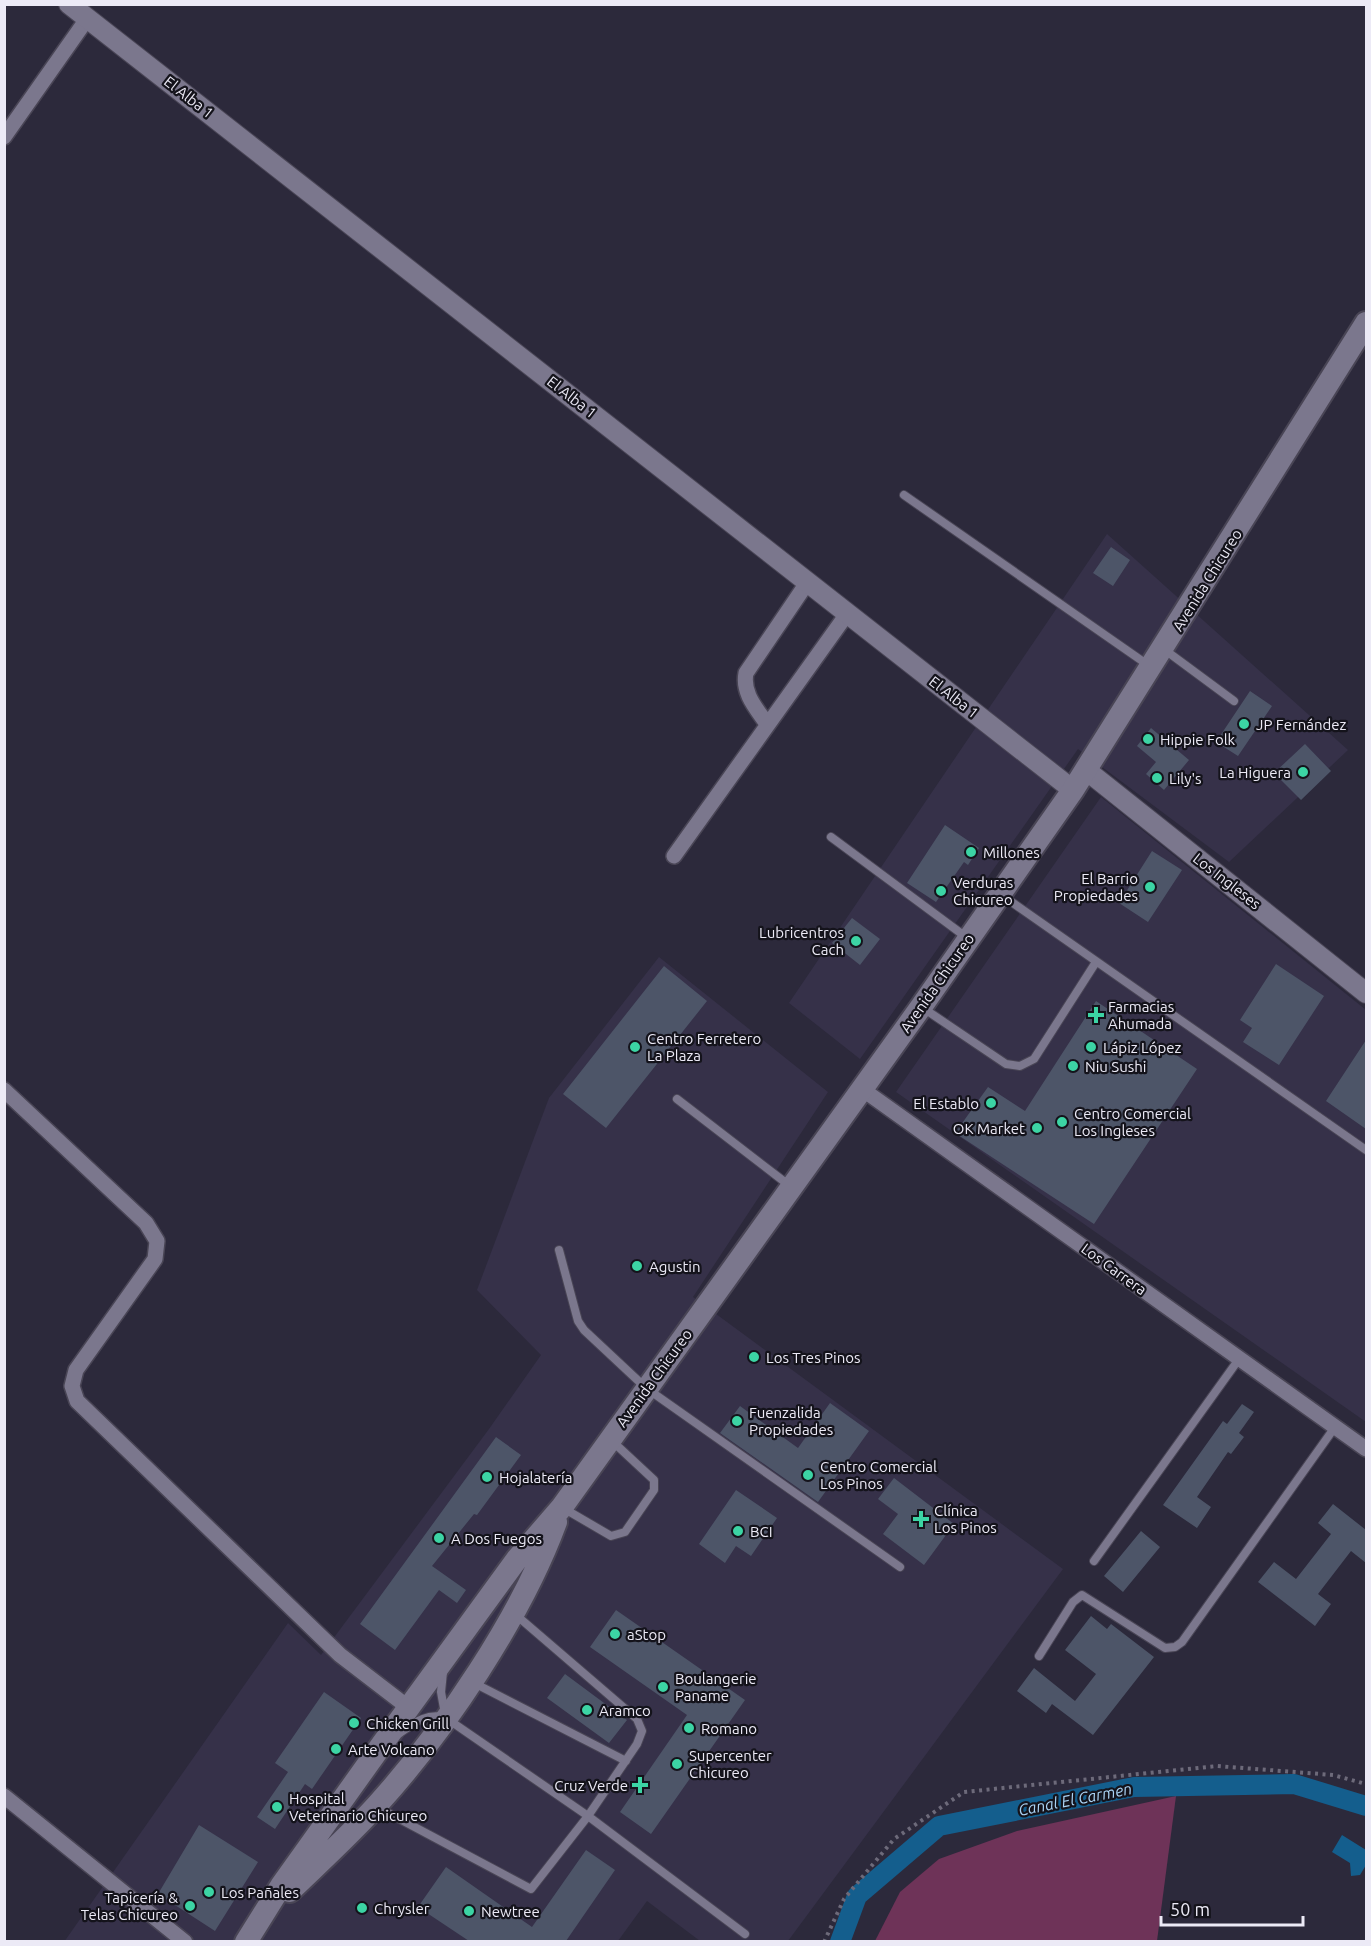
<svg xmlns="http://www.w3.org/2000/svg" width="1371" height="1946" viewBox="0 0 1371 1946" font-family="Ubuntu,sans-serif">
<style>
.built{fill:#363149}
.green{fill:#6e3358}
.water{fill:#145e8d}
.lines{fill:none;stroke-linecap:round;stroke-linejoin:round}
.canal{stroke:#145e8d;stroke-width:20}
.building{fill:#4d5568}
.service-casing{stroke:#494555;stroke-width:10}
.minor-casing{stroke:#494555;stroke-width:18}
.tertiary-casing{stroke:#494555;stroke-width:22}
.secondary-casing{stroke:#494555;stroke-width:26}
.path{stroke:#6d6a7a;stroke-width:4;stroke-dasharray:3 4.5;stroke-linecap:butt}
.service{stroke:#7b778d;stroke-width:8}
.minor{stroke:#7b778d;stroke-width:15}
.tertiary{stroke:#7b778d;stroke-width:20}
.secondary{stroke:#7b778d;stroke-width:22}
.poi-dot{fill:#3cd4a4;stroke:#14131b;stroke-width:2}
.labels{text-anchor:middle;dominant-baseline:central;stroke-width:4.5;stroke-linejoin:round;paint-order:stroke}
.street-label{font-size:15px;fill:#eceaf6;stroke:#14131b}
.poi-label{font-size:15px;fill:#eceaf6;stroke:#14131b;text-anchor:start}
.water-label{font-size:16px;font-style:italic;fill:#abd4f5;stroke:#14131b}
</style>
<rect width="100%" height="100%" fill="#2c293b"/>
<path class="built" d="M1107,534L1348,750L1229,862L1078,749L860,1059L789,1003Z
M1101,797L1366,1010V1422L896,1092Z
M659,957L828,1092L693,1297L1063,1569L788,1941H700L647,1901L618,1941L64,1942L288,1623L321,1655L489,1429L541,1355L477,1290L549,1098Z"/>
<path class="green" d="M1176,1796L1157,1941H875L900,1892L939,1859L1017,1831Z"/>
<path class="water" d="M1342,1835L1366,1850V1865L1360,1875L1351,1876L1350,1863L1332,1852Z"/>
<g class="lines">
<path class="canal" d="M840,1942L857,1896L939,1826L1134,1787L1294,1784L1366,1806"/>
</g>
<path class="building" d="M1111,547L1130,560L1113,586L1093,573Z
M1250,691L1272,706L1238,756L1216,742Z
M1151,728L1189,760L1164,790L1146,774L1156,762L1137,746Z
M1305,744L1331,771L1301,800L1274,773Z
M945,825L979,848L968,865L964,862L936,902L907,883Z
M1152,851L1182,870L1148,922L1119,903Z
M852,918L880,939L860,965L832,943Z
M1276,964L1324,996L1279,1065L1243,1042L1252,1028L1240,1020Z
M664,966L707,1001L606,1128L563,1094Z
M1096,1001L1197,1069L1094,1224L955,1133L988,1087L1025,1111Z
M1366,1040V1129L1326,1101Z
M830,1403L869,1431L818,1502L720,1433L740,1406L798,1448Z
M1242,1404L1254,1412L1239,1433L1244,1437L1231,1454L1228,1452L1197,1497L1211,1507L1197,1528L1163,1505L1223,1421L1227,1424Z
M496,1437L521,1455L477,1515L474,1514L432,1566L466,1590L457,1603L439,1590L395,1650L360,1624Z
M894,1478L954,1524L924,1565L883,1534L898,1514L878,1499Z
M736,1490L777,1518L751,1556L736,1546L725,1563L699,1544Z
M1333,1504L1366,1530V1563L1351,1551L1318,1594L1331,1604L1315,1626L1258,1582L1274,1562L1296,1579L1331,1534L1318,1523Z
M1141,1531L1160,1547L1123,1592L1104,1576Z
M616,1610L745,1700L651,1834L620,1812L687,1715L590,1647Z
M1091,1616L1107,1629L1111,1624L1154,1657L1093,1735L1052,1704L1046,1713L1017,1691L1034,1668L1075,1701L1096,1674L1065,1650Z
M565,1674L627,1720L609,1743L547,1698Z
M324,1692L361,1718L312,1789L305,1784L275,1829L257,1817L288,1772L275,1763Z
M199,1825L258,1862L215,1931L158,1894Z
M586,1850L615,1870L566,1941H469L418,1907L446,1867L532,1927Z"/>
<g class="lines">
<g class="service-casing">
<path id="service" d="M904,495L1148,665
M1165,650L1234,701
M831,837L966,937
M1003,896L1366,1150
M923,1008L1006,1064L1020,1066L1034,1059L1096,962
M677,1099L790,1186
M559,1250L578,1321L584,1330L646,1388L900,1567
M563,1508L611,1536L625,1532L654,1490V1480L611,1440
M1094,1561L1239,1359
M1039,1656L1073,1602L1082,1595L1165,1648L1175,1647L1182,1642L1335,1427
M443,1672L441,1692L445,1714
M474,1683L626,1761
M400,1733C414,1723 428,1712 446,1718L588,1816L745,1934
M377,1807L531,1889L588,1816L637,1744L642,1731L637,1719L516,1615"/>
</g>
<g class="minor-casing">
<path id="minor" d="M4,137L87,19
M767,724C756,708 742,693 746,673L807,583
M674,856L847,614
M862,1089L1366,1449
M4,1090L146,1223L157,1241L155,1259L76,1370L72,1386L77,1401L340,1655L409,1708
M4,1796L185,1942"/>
</g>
<g class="tertiary-casing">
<path id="tertiary" d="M69,4L1073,790
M1086,770L1366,993"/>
</g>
<g class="secondary-casing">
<path id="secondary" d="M290,1891C319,1863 350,1835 377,1805C445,1730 521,1617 556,1522
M246,1942L281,1886L383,1743L517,1559L562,1507L921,1007L1073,790L1366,323"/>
</g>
<path class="path" d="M824,1942L844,1899L894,1839L964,1792L1217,1766L1333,1775L1366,1784"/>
<use href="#service" class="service"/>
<use href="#minor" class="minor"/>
<use href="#tertiary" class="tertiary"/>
<use href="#secondary" class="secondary"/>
</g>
<g class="poi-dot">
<circle cx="1244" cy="724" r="6"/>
<circle cx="1148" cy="739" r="6"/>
<circle cx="1303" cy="772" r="6"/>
<circle cx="1157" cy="778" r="6"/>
<circle cx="971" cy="852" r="6"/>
<circle cx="1150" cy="887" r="6"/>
<circle cx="941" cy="891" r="6"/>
<circle cx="856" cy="941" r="6"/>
<path d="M1093 1006h6v6h6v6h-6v6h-6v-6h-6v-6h6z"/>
<circle cx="635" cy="1047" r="6"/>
<circle cx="1091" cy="1047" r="6"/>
<circle cx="1073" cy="1066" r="6"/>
<circle cx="991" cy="1103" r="6"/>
<circle cx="1062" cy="1122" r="6"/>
<circle cx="1037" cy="1128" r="6"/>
<circle cx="637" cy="1266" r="6"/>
<circle cx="754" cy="1357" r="6"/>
<circle cx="737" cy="1421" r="6"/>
<circle cx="808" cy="1475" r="6"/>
<circle cx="487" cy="1477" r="6"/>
<path d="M918 1510h6v6h6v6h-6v6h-6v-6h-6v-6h6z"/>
<circle cx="738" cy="1531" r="6"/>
<circle cx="439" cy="1538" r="6"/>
<circle cx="615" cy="1634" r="6"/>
<circle cx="663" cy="1687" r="6"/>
<circle cx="587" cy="1710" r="6"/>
<circle cx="354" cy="1723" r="6"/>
<circle cx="689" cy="1728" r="6"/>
<circle cx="336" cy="1749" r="6"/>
<circle cx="677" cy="1764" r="6"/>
<path d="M637 1776h6v6h6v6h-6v6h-6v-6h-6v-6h6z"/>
<circle cx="277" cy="1807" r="6"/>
<circle cx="209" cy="1892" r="6"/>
<circle cx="190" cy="1906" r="6"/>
<circle cx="362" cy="1908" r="6"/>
<circle cx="469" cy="1911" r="6"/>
</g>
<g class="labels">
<g class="street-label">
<text transform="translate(189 97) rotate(38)">El Alba 1</text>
<text transform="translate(572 397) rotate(38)">El Alba 1</text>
<text transform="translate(1207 580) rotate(-58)">Avenida Chicureo</text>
<text transform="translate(954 697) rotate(38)">El Alba 1</text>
<text transform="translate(1227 881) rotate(38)">Los Ingleses</text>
<text transform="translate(937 983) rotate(-55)">Avenida Chicureo</text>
<text transform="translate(1114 1269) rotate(36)">Los Carrera</text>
<text transform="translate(654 1378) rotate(-54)">Avenida Chicureo</text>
</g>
<g class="poi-label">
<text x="1256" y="724">JP Fernández</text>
<text x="1160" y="739">Hippie Folk</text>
<text x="1291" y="772" text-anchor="end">La Higuera</text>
<text x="1169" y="778">Lily's</text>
<text x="983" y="852">Millones</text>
<text x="1138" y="878" text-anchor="end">El Barrio<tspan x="1138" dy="17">Propiedades</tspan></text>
<text x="953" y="882">Verduras<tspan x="953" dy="17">Chicureo</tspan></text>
<text x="844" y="932" text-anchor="end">Lubricentros<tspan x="844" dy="17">Cach</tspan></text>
<text x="1108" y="1006">Farmacias<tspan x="1108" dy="17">Ahumada</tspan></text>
<text x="647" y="1038">Centro Ferretero<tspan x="647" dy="17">La Plaza</tspan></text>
<text x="1103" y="1047">Lápiz López</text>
<text x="1085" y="1066">Niu Sushi</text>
<text x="979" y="1103" text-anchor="end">El Establo</text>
<text x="1074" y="1113">Centro Comercial<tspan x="1074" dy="17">Los Ingleses</tspan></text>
<text x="1025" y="1128" text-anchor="end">OK Market</text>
<text x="649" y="1266">Agustin</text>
<text x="766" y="1357">Los Tres Pinos</text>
<text x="749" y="1412">Fuenzalida<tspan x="749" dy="17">Propiedades</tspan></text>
<text x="820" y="1466">Centro Comercial<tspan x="820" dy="17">Los Pinos</tspan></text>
<text x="499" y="1477">Hojalatería</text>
<text x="934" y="1510">Clínica<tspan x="934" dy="17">Los Pinos</tspan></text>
<text x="750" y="1531">BCI</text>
<text x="451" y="1538">A Dos Fuegos</text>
<text x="627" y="1634">aStop</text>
<text x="675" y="1678">Boulangerie<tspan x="675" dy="17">Paname</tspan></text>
<text x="599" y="1710">Aramco</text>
<text x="366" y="1723">Chicken Grill</text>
<text x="701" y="1728">Romano</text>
<text x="348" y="1749">Arte Volcano</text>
<text x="689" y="1755">Supercenter<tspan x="689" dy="17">Chicureo</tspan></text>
<text x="628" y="1785" text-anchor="end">Cruz Verde</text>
<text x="289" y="1798">Hospital<tspan x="289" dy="17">Veterinario Chicureo</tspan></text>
<text x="221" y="1892">Los Pañales</text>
<text x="178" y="1897" text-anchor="end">Tapicería &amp;<tspan x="178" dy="17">Telas Chicureo</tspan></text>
<text x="374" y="1908">Chrysler</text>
<text x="481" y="1911">Newtree</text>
</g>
<g class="water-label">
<text transform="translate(1075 1799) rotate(-11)">Canal El Carmen</text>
</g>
</g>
<rect width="1371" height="1946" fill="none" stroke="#eceaf6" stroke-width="12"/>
<path d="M1161 1916v9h142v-9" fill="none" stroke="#eceaf6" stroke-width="3"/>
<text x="1170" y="1916" font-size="18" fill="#eceaf6" stroke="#14131b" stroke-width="4.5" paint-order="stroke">50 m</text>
</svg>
